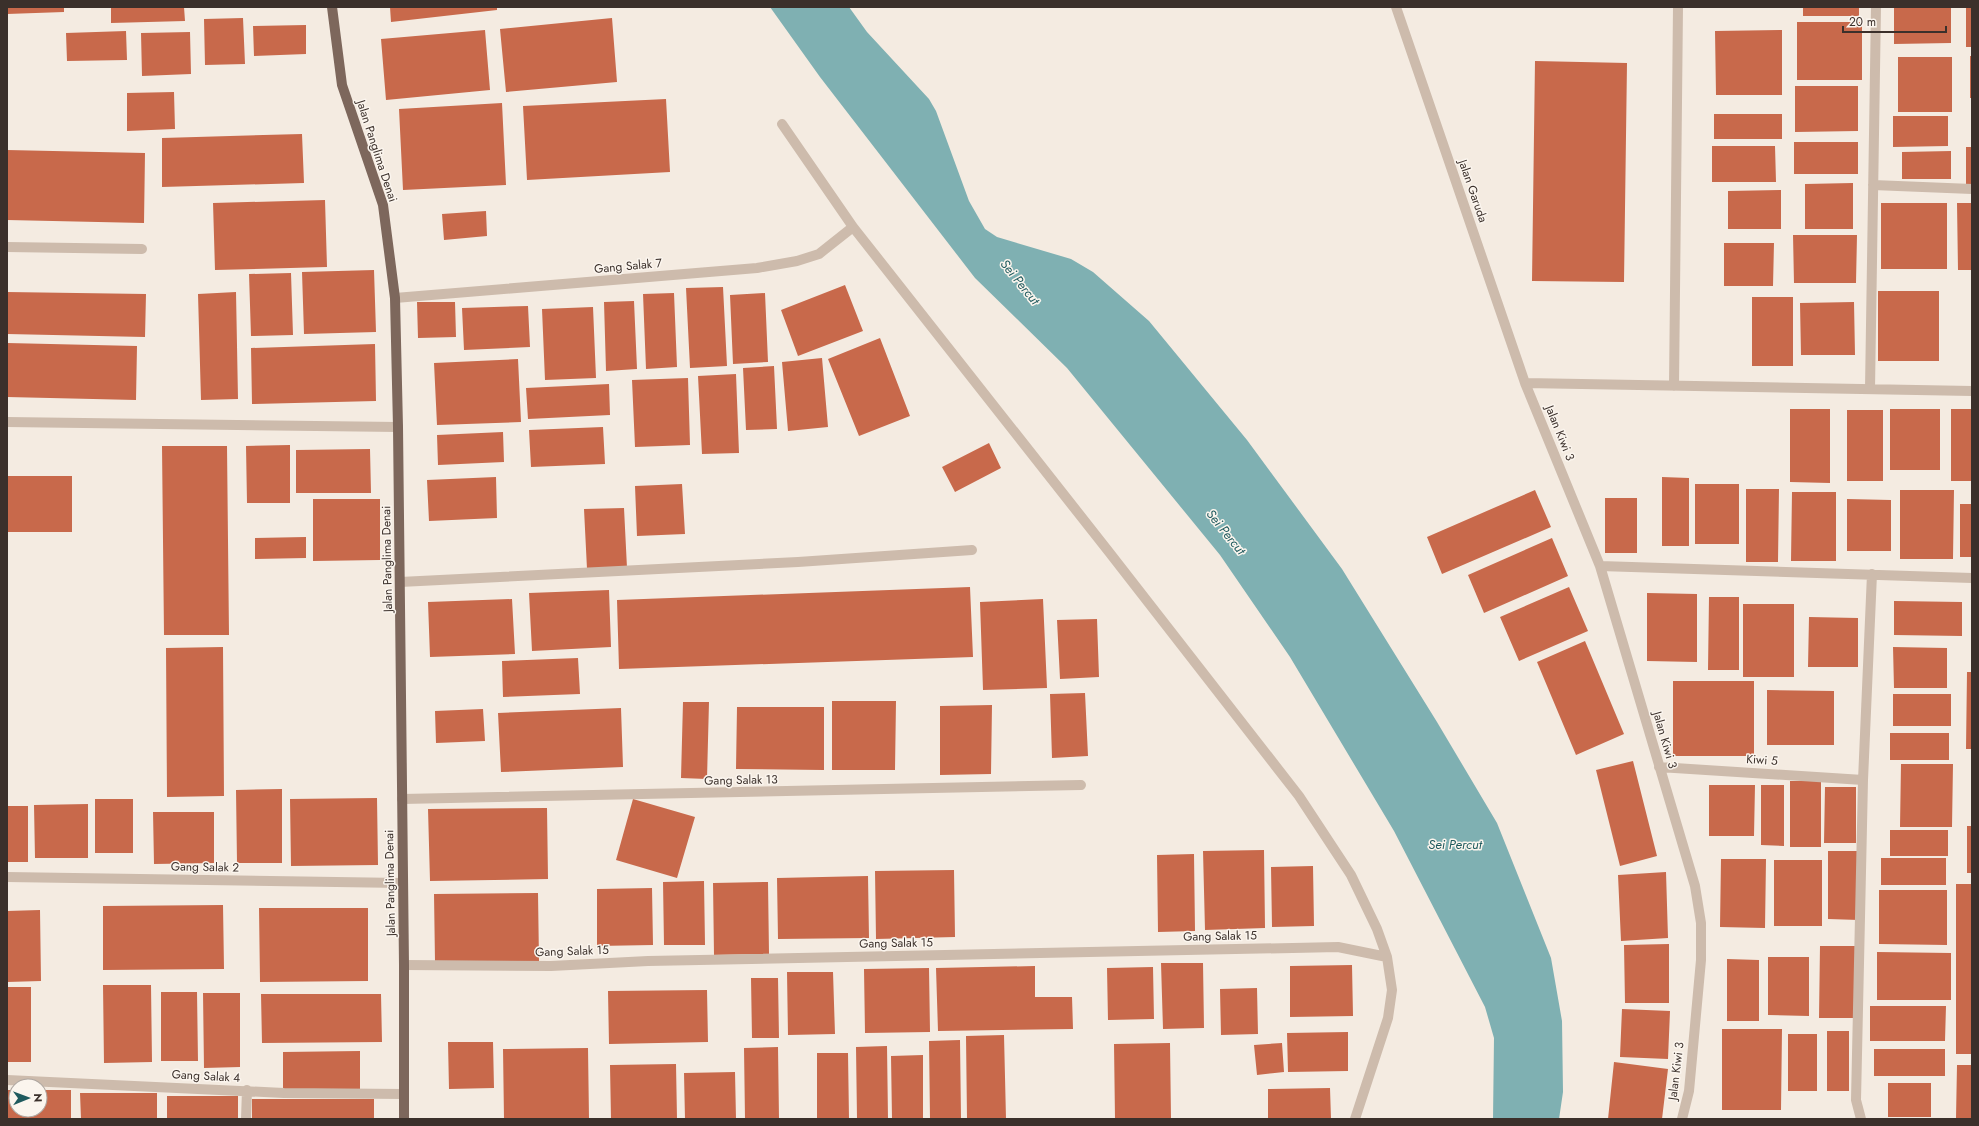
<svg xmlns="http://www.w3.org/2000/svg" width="1979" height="1126" viewBox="0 0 1979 1126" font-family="Jost,sans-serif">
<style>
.water{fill:#7fb0b2}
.building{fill:#c8694b}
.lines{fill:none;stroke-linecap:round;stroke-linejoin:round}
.minor{stroke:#cdbbac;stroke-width:10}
.major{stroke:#7d675c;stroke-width:10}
.labels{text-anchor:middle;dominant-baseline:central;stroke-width:3;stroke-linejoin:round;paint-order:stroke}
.street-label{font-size:12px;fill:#3b302b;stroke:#fbf5ee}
.water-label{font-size:13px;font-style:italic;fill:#1f5a5e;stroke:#fbf5ee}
</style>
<rect width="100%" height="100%" fill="#f4ebe1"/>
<path class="water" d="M770,7H849L867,32L929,99L936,111L969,201L985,229L997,237L1071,259L1093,272L1149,321L1247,440L1342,569L1437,722L1497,823L1551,958L1562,1021L1563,1092L1559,1119H1493L1494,1038L1485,1007L1394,831L1290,657L1220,555L1067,368L975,278L820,77Z"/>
<path class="building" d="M7,7H64V12L7,14Z
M111,7H184L185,21L111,23Z
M390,7H497V10L391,22Z
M1803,7H1859V16H1803Z
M1894,7H1951V43L1894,44Z
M1966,7H1972V47H1966Z
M243,18L245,64L205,65L204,19Z
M612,18L617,82L506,92L500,29Z
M1797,22H1862V80H1797Z
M306,25V54L254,56L253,26Z
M485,30L490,90L386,100L381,39Z
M1782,30V95H1716L1715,31Z
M126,31L127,60L67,61L66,33Z
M190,32L191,74L142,76L141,33Z
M1970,56H1972V98H1970Z
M1898,57H1952V112H1898Z
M1535,61L1627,63L1624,282L1532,281Z
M1795,86H1858V131L1795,132Z
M174,92L175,129L127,131V93Z
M666,99L670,172L527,180L523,106Z
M502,103L506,185L403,190L399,109Z
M1714,114H1782V139H1714Z
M1893,116H1948V146L1893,147Z
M302,134L304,183L162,187V138Z
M1794,142H1858V174H1794Z
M1712,146H1775L1776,182H1712Z
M1966,147H1972V184H1966Z
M7,150L145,153L144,223L7,220Z
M1951,151V179H1902V152Z
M1853,183V229H1805V184Z
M1781,190V229H1728V191Z
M325,200L327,267L215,270L213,203Z
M1881,203H1947V269H1881Z
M1957,203H1972V270H1958Z
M486,211L487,236L444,240L442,214Z
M1793,235H1857L1856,283H1794Z
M1724,243H1774L1773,286H1724Z
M374,270L376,332L304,334L302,272Z
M291,273L293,335L251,336L249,274Z
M845,285L863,331L798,356L781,310Z
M723,287L727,366L690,368L686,288Z
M1878,291H1939V361H1878Z
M7,292L146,294L145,337L7,334Z
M236,292L238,399L201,400L198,294Z
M674,293L677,367L646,369L643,294Z
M765,293L768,362L733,364L730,295Z
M1752,297H1793V366H1752Z
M634,301L637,369L606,371L604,302Z
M417,302H455L456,337L418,338Z
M1854,302L1855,355H1801L1800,303Z
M528,306L530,347L464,350L462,308Z
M593,307L596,378L545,380L542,309Z
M880,338L910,416L859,436L828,359Z
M7,343L137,346L136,400L7,397Z
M375,344L376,401L252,404L251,348Z
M822,358L828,427L788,431L782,362Z
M518,359L521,422L437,425L434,363Z
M774,366L777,429L746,430L743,368Z
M736,374L739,453L702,454L698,376Z
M688,378L690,445L635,447L632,380Z
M609,384L610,415L528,419L526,388Z
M1790,409H1830V483L1790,482Z
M1890,409H1940V470H1890Z
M1951,409H1972V481H1951Z
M1847,410H1883V481H1847Z
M603,427L605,464L531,467L529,430Z
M503,432L504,462L438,465L437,435Z
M989,443L1001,468L955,492L942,467Z
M290,445V503H247L246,446Z
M162,446H227L229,635H164Z
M370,449L371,493H296V450Z
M7,476H72V532H7Z
M496,477L497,518L429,521L427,480Z
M1662,477L1689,478V546H1662Z
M682,484L685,534L637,536L635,486Z
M1695,484H1739V544H1695Z
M1746,489H1779L1778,562H1746Z
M1535,490L1551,527L1442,574L1427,537Z
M1900,490H1954L1953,559H1900Z
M1792,492H1836V561H1791Z
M1605,498H1637V553H1605Z
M313,499H380V560L313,561Z
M1847,499L1891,500V551H1847Z
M1960,504H1972V557H1960Z
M624,508L627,568L587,569L584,509Z
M306,537V558L255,559V538Z
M1552,538L1568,576L1484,613L1468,575Z
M970,587L973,657L619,669L617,600Z
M1569,587L1588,631L1519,661L1500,617Z
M609,590L611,647L532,651L529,593Z
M1647,593L1697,594V662L1647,661Z
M1709,597H1739V670H1708Z
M512,599L515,654L430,657L428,602Z
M1043,599L1047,688L983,690L980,602Z
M1894,601L1962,602V636L1894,635Z
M1743,604H1794V677H1743Z
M1809,617L1858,618V667H1808Z
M1097,619L1099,677L1060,679L1057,620Z
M1585,641L1624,734L1576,755L1537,662Z
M223,647L224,796L167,797L166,648Z
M1893,647L1947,648V688H1894Z
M578,658L580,694L503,697L502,661Z
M1967,672H1972V749H1966Z
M1673,681H1754V756H1673Z
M1767,690L1834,691V745H1767Z
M1085,693L1088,756L1052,758L1050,694Z
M1893,694H1951V726H1893Z
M832,701H896L895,770H832Z
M683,702H709L707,779L681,778Z
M992,705L991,774L940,775V706Z
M737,707H824V770L736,769Z
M621,708L623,767L501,772L498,713Z
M483,709L485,741L436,743L435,711Z
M1890,733H1949V760H1890Z
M1633,761L1657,856L1620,866L1596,770Z
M1901,764H1953L1952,827H1900Z
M1790,781H1821V847H1790Z
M1709,785H1755L1754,836H1709Z
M1761,785H1784V846L1761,845Z
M1825,787H1856V843H1824Z
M282,789V863H237L236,790Z
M377,798L378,865L291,866L290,799Z
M95,799H133V853H95Z
M633,799L695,817L677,878L616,860Z
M88,804V858H35L34,805Z
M7,806H28V862H7Z
M547,808L548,879L430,881L428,809Z
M153,812H214V863L154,864Z
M1967,826H1972V873H1967Z
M1890,830H1948V856H1890Z
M1264,850L1265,928L1205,930L1203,851Z
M1828,851H1859V920L1828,919Z
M1194,854L1195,931L1158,932L1157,855Z
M1881,858H1946V885H1881Z
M1721,859H1766L1765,928L1720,927Z
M1774,860H1822V926H1774Z
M1313,866L1314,926L1272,927L1271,867Z
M954,870L955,937L876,939L875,871Z
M1666,872L1668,938L1621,941L1618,875Z
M868,876L869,938L778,939L777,878Z
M704,881L705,945H664L663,882Z
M768,882L769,954L714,955L713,883Z
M1956,884H1972V1054H1956Z
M652,888L653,945L597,946V889Z
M1879,890H1947V945L1879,944Z
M538,893L539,961L435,962L434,894Z
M223,905L224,969L103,970V906Z
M259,908H368V981L260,982Z
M40,910L41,981L7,982V911Z
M1669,944V1003H1625L1624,945Z
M1820,946H1855V1018H1819Z
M1877,952L1951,953V1000H1877Z
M1768,957H1809V1016L1768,1015Z
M1727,959L1759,960V1021H1727Z
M1161,963H1203L1204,1028L1163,1029Z
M1352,965L1353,1016L1290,1017V966Z
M1035,966V997H1072L1073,1029L938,1031L936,968Z
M1153,967L1154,1019L1108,1020L1107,968Z
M929,968L930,1032L865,1033L864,969Z
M787,972H833L835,1034L788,1035Z
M751,978H778L779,1038H752Z
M103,985H151L152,1062L104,1063Z
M7,987H31V1062H7Z
M1257,988L1258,1034L1221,1035L1220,989Z
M707,990L708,1042L609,1044L608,991Z
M161,992H197L198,1061H161Z
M203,993H240V1067L204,1068Z
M261,994H381L382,1042L262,1043Z
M1870,1006H1946L1945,1041H1870Z
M1622,1009L1670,1011L1668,1059L1620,1057Z
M1722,1029H1782L1781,1110H1722Z
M1827,1031H1849V1091H1827Z
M1348,1032V1071L1288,1072L1287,1033Z
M1788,1034H1817V1091H1788Z
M1004,1035L1006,1119H967L966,1036Z
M960,1040L961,1119H930L929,1041Z
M448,1042H493L494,1088L449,1089Z
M1170,1043L1171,1119H1115L1114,1044Z
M1282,1043L1284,1072L1257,1075L1254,1045Z
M887,1046L888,1119H857L856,1047Z
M778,1047L779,1119H745L744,1048Z
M588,1048L589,1119H504L503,1049Z
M1874,1049H1945V1076H1874Z
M360,1051V1090H283V1052Z
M817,1053H848L849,1119H817Z
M923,1055V1119H892L891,1056Z
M1614,1062L1668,1069L1662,1119H1608Z
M676,1064L677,1119H611L610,1065Z
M1957,1065H1972V1118H1956Z
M735,1072L736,1119H685L684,1073Z
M1888,1083H1931V1117H1888Z
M1330,1088L1331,1119H1268V1089Z
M7,1090H16V1110H40V1090H71V1119H7Z
M80,1093H157V1119H81Z
M167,1096H238V1119H167Z
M252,1099H374V1119H252Z"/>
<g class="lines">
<path class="minor" d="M1396,7L1525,383L1600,566L1695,886L1701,923V960L1689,1091L1682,1119
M782,124L853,227L1109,552L1299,796L1351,875L1377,929L1387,957L1392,990L1388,1018L1355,1119
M1873,185L1972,189
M7,247L142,249
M395,298L757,268L797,261L819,254L853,227
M1525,383L1972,391
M1674,386L1678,7
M1870,389L1876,7
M7,422L398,427
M1600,566L1972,578
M400,582L798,562L972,550
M1659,767L1863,780
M402,799L1081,785
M7,877L402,883
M404,965L551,966L648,961L1338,947L1387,957
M7,1080L284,1093L404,1094
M246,1119L247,1090
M1861,1119L1856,1100L1863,780L1872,574"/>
<path class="major" d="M332,7L342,85L383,205L395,298L398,427L404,965V1119"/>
</g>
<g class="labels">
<g class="street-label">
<text transform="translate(377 151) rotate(72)">Jalan Panglima Denai</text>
<text transform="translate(1473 191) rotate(71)">Jalan Garuda</text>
<text transform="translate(628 266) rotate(-5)">Gang Salak 7</text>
<text transform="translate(1560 433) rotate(68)">Jalan Kiwi 3</text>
<text transform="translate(387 559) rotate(-91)">Jalan Panglima Denai</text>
<text transform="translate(1665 740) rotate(74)">Jalan Kiwi 3</text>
<text transform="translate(1762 760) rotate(4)">Kiwi 5</text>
<text transform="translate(741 780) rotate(-1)">Gang Salak 13</text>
<text transform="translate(205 867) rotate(1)">Gang Salak 2</text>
<text transform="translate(390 883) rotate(-91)">Jalan Panglima Denai</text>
<text transform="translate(1220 936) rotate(-1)">Gang Salak 15</text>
<text transform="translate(896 943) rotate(-1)">Gang Salak 15</text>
<text transform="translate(572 951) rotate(-2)">Gang Salak 15</text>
<text transform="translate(1676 1071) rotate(-83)">Jalan Kiwi 3</text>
<text transform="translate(206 1076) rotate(3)">Gang Salak 4</text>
</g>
<g class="water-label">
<text transform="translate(1020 282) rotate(51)">Sei Percut</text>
<text transform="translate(1226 532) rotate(51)">Sei Percut</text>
<text x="1455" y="844">Sei Percut</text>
</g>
</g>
<rect width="1979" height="1126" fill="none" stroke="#3b302b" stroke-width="16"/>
<g transform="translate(28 1098) rotate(89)"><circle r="19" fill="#fbf5ee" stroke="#aea6a0"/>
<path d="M0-3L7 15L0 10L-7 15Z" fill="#1f5a5e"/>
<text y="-6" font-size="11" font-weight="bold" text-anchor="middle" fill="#3b302b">N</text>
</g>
<path d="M1843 26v6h103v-6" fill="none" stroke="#3b302b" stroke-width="2"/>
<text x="1849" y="26" font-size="12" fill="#3b302b" stroke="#fbf5ee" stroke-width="3" paint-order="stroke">20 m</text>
</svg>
